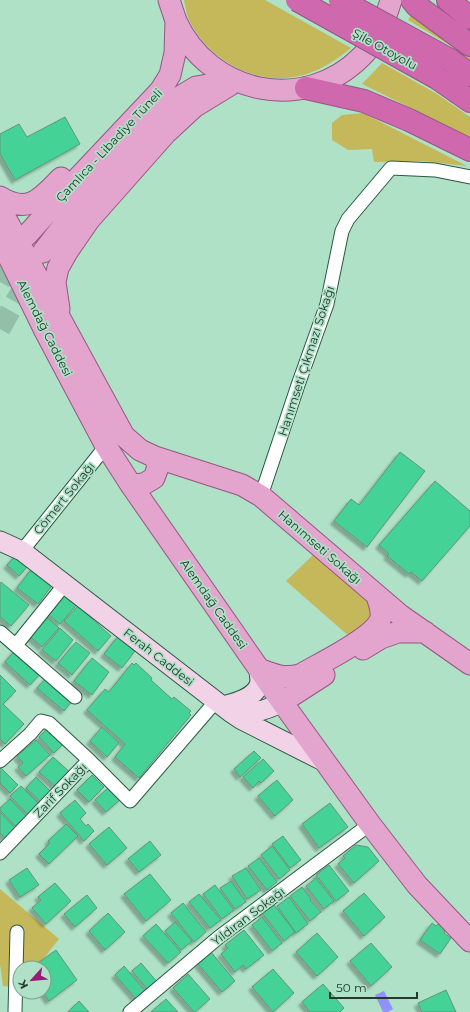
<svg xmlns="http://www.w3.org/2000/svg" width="470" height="1012" viewBox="0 0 470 1012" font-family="Montserrat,sans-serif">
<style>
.green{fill:#c5b85a}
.water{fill:#9192fa}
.building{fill:#44d296;stroke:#65947c;filter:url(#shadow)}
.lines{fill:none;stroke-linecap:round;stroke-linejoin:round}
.primary-tunnel{stroke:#93bfa8;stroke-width:21;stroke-dasharray:21 10;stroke-linecap:butt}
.street-casing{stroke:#2a5842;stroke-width:15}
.secondary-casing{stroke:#2a5842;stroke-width:21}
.primary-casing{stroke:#945882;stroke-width:23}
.highway-casing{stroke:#945882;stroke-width:24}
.street{stroke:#fff;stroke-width:13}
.secondary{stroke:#f1d2e7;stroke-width:19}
.primary{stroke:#e3a4ce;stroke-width:21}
.highway{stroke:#d068ae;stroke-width:22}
.highway-bridge-casing{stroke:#945882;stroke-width:24;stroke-linecap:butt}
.highway-bridge{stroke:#d068ae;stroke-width:22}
.labels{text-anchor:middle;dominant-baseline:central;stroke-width:3.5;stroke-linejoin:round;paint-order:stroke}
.street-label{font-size:12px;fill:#25392f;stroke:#afe1c6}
</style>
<defs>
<filter id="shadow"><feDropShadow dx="-3.5" dy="3.5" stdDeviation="1" flood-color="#0004"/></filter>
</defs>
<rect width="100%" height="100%" fill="#afe1c6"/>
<path class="green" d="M184,0H265L351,48C331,64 312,76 286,78C244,81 202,53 187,15C186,10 185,5 184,0Z
M412,13L470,55V60L453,47L408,20Z
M382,63L437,94L470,117V137L362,84Z
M363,113L467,166L422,161L374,162L372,149L348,150L332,140V123L342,115Z
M315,553L383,609L376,631L280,672L351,638L286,581Z
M0,889L59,939L36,968H20V988L3,986L0,964Z"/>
<path class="water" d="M384,991L393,1009L388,1012H383L375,995Z"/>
<path class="building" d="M65,117L80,144L15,180L0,154V134L19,124L27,137Z
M400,452L425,471L367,547L334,521L351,499L359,505Z
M435,481L470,511V526L422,581L411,572L409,574L387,556L389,554L379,545Z
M16,555L28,566L19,576L7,565Z
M33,567L54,583L38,604L17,588Z
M1,582L29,605L11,626L0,617V584Z
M64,590L79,602L60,624L45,612Z
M78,606L111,636L98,651L64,621Z
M44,615L59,628L42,647L27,634Z
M60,628L73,640L56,661L42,650Z
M118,636L135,651L122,668L104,654Z
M76,642L90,653L72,675L58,663Z
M16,649L42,672L30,685L5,662Z
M92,658L109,672L92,695L74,681Z
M132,663L134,665L136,663L152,678L151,680L172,699L174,697L191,711L189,713L191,715L139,778L115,757L125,744L87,710L105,689L109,692Z
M0,675L16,691L3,704L24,724L5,744L0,739Z
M48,676L74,699L64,711L37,688Z
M50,726L66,741L54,753L39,737Z
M102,727L119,743L107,757L90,741Z
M36,740L50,755L26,776L18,767L23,763L17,756Z
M254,751L261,758L240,777L234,769Z
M53,757L71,773L57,788L39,772Z
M263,759L274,771L261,783L259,781L253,788L243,777Z
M0,767L18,785L10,793L0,783Z
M92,775L104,787L89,802L77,790Z
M36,777L53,794L43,804L26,788Z
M277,780L293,800L275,816L258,796Z
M21,786L40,805L29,816L10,796Z
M110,786L122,798L106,812L95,800Z
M10,799L26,816L15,826L0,810V808Z
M75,800L86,813L80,819L86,826L88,824L94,831L84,841L60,813Z
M330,803L348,827L319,848L302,824Z
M0,812L15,828L5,838L0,833Z
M66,824L78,836L49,864L39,854L50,843L48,841Z
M109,827L127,848L107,865L89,844Z
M283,836L301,860L290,868L272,844Z
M150,841L161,855L139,872L128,859Z
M356,845L368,847L379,861L354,883L338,864L345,858L343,856Z
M272,846L290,870L279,879L261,855Z
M259,858L277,882L267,890L248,866Z
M329,865L349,891L336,901L316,875Z
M27,868L39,885L20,897L9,880Z
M246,868L261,890L247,899L232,876Z
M150,874L171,900L146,921L124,894Z
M316,878L334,901L324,909L306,886Z
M231,881L246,902L235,909L220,888Z
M55,883L71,901L46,924L32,908L41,900L38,897Z
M215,885L234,910L222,919L203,894Z
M302,887L311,899L310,900L321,912L310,921L290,896Z
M364,893L385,917L364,936L343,911Z
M199,894L221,920L210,928L189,902Z
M87,895L97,908L75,927L64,914Z
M289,897L308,924L296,933L277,906Z
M183,903L206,932L194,942L171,913Z
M274,905L295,932L284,941L262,913Z
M108,913L125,932L105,950L89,931Z
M262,917L282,943L272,951L252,925Z
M175,922L192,941L181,950L165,931Z
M432,923L436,926L438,924L446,930L444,933L451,938L440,954L420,940Z
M156,924L181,952L168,963L143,936Z
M244,930L264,955L246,969L243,965L235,972L221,954L228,948L225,945Z
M317,933L338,957L317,976L296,952Z
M371,943L392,967L371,986L350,961Z
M56,950L77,980L49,1001L43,992H44V968H31Z
M211,952L235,981L222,992L198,964Z
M141,963L158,983L149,991L132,971Z
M124,966L147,993L138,1001L115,975Z
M273,969L294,993L273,1012L252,987Z
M188,974L210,999L195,1012H194L173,988Z
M323,984L344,1008L340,1012H310L302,1002Z
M446,990L456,1012H422L418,1003Z
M166,999L178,1012H151Z
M79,1001L89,1012H68Z"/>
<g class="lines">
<path class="primary-tunnel" d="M0,282L19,248
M0,329L31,274"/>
<g class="street-casing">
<path id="street" d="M261,496L298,385L327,304L342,231L348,219L391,168L435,170L470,177
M22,551L106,446
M0,632L75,697
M16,645L65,584
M0,761L30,734L41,721L49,723L89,760
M0,853L89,760L130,801L216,701
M15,1012L17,932
M130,1012L219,937L370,824"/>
</g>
<g class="secondary-casing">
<path id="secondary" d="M0,541L22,551L230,712L242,720L325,762
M223,706C235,703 257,698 260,682C260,678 259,673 259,669
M230,708C253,714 261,713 282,702"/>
</g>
<g class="primary-casing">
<path id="primary" d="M176,21C209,94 304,115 362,56C377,41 385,21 391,0
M0,197C29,215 41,198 61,178
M0,208L124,436L140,450L155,457L242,485L261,496L400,615L470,664
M27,235L77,179L160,91L170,75L175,53L176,21L169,0
M0,239L44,329L106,446L131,485L282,702L370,824L417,885L470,941
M43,252L84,199L173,101L196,87L214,84L226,85
M59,309L55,282L58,268L67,252L89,220L166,133L194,107L230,85
M131,485L144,484L154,478L158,467L155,457
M363,649L381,638L398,632H425
M259,669C274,675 284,679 300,675C318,664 377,637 381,617C382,610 379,603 377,596
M282,702L324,675"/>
</g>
<g class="highway-casing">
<path id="highway" d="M412,0L417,6L470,45
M448,0L470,18
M450,60L470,75
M437,78L470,101
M306,88L364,101L409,120L470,150"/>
</g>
<use href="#street" class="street"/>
<use href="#secondary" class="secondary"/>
<use href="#primary" class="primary"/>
<use href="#highway" class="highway"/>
<g class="highway-bridge-casing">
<path id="highway-bridge" d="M297,0L437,78
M340,0L450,60"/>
</g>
<use href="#highway-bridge" class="highway-bridge"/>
</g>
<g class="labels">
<g class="street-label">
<text transform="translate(385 49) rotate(29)">Şile Otoyolu</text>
<text transform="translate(109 145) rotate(-47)">Çamlıca - Libadiye Tüneli</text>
<text transform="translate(45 328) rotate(63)">Alemdağ Caddesi</text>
<text transform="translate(306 361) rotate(-72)">Hanımseti Çıkmazı Sokağı</text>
<text transform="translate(64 498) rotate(-51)">Cömert Sokağı</text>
<text transform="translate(320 547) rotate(41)">Hanımseti Sokağı</text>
<text transform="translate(214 604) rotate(55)">Alemdağ Caddesi</text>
<text transform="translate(159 657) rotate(38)">Ferah Caddesi</text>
<text transform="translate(60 790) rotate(-46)">Zarif Sokağı</text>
<text transform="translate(248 916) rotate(-37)">Yıldıran Sokağı</text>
</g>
</g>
<g transform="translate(32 980) rotate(243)"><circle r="19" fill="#afe1c6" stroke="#789e8a"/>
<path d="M0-3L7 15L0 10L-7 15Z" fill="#961c76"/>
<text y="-6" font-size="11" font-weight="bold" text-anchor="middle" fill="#25392f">K</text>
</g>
<path d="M330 992v6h87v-6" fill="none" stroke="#25392f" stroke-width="2"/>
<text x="336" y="992" font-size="12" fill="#25392f" stroke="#afe1c6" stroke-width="3" paint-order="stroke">50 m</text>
</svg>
